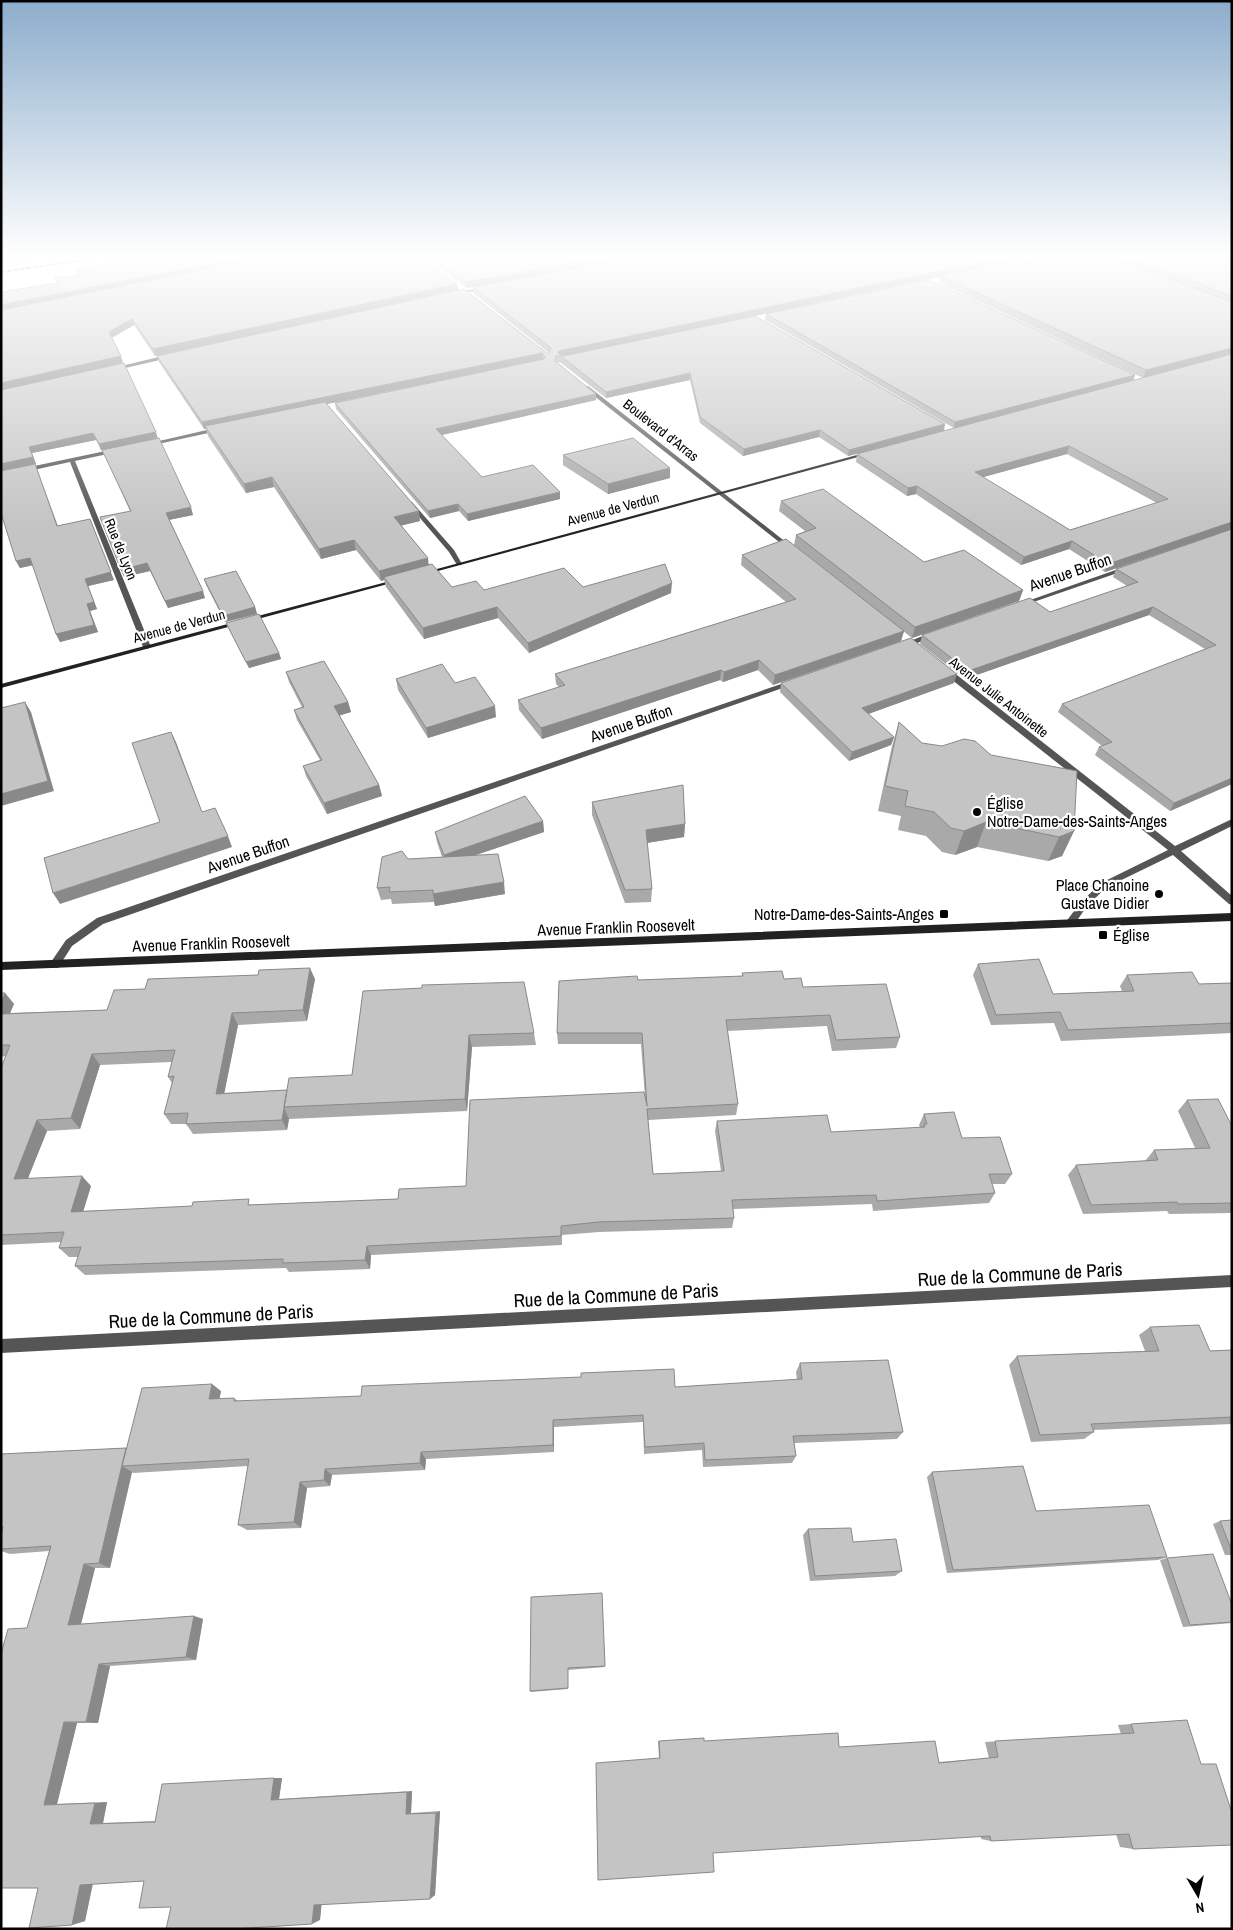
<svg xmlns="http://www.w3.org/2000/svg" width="1233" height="1930" viewBox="0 0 1233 1930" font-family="'Archivo Narrow',sans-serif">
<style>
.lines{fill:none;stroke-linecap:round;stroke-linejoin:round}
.street{fill:#555;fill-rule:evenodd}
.secondary{fill:#222;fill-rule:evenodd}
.rail{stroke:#000;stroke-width:2;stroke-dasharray:4 1 0.5 1;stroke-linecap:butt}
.wall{fill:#a9a9a9;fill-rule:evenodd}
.shaded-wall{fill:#898989}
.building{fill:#c4c4c4;stroke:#898989;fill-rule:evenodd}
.poi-dot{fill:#000;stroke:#fff;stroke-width:2}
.labels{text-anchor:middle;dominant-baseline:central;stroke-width:4.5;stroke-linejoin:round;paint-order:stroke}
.far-street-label{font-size:14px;fill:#000;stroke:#fff}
.street-label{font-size:16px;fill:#000;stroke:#fff}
.poi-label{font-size:16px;fill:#000;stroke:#fff;text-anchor:start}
.near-street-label{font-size:19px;fill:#000;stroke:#fff}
</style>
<rect width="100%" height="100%" fill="#fff"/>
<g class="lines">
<path class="street" d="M1051,255H1058L1015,265L1013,264Z
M486,286L488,288L454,295L452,294Z
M171,354L173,357L112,371L109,369Z
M584,386H588L792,547V549H788L584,388Z
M220,427L223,429L222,430L149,446L146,444Z
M115,449L118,451L117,452L75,461L151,647L147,649L143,647L70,462L1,477V473Z
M408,502H412L454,550L462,564L461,565H457L449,552L408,504Z
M1127,566L1130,568L1129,569L1022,606L1016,605Z
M930,633L937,635L905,648H902L898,646Z
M942,668H948L1175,846L1232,819V826L1181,851L1232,896V905L1229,904L1173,855L1107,887L1087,906L1074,925H1068L1066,922L1068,919L1081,902L1101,883L1168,850L942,672Z
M790,681H796L797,683L103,924L72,946L58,968H50L49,965L66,940L97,918Z
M1232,1275V1287L1,1353V1339Z"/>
<path class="secondary" d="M868,452L873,453L427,574L422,573Z
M394,580L399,581L1,688V684Z
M1232,913V921L1,970V962Z"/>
<path class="rail" d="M1,262L52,255
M1,272L116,255"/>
</g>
<path class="wall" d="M133,255H420L458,290L155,356L134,325L112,338L123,363L73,374L158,438L193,515L169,520L205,598L168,608L150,571L124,577L130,511L102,450H101L96,440L32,453L36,464H35L58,526L114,580L88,586L97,609L90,611L98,632L60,642L56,634L33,565L20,568L16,561L57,283L55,278L78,275L76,269L135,260Z
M424,255H1008L1010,261L1032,264L1077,255H1232V529L1105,572L1069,549L1021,565L916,494L907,496L856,462L857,454L848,456L819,437L743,456L700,423L690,380L606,398L561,363L556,362L596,400L442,435L482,477L560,499L468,521L459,511L430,518L336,409L335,403L543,359L327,404L420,521L401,525L429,565L452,587L484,590L583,587L671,593L529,653L498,618L424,639L386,587L384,580L381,581L356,550L321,559L274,487L246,493L208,436L206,429H204L159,362L157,356L464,289L548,354L549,353L473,293V287L556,272L466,288ZM940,277L939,283L1143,378L1133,381L1135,375L766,314L765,320L954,428L944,431L755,316L563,356ZM1067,454L1157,503L1070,530L983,477Z
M563,455L670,468V478L608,494L563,465Z
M781,501L924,562L1023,590L1019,601L912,638L794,545L796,535L805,531L779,511Z
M1232,529V784L1170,811L1095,755L1099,747L1102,746L1058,712L1062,704L1205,649L1149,615L965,679L920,644L922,635L1050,612L1127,586L1113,577L1116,569Z
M742,555L904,631L901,641L773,685L758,670L723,682L720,680L542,739L519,710L518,700L559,687L556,684L555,674L786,602L741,565Z
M204,579L255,607L257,614L225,622L206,585Z
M226,623L279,653L281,659L249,668L229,629Z
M286,672L348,702L351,712L339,716L379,785L382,796L327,814L306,776L303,766L320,760L297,720L294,710L302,707L289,682Z
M396,679L455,683L496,717L428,738L398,690Z
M781,683H954L868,714L894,737L891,745L849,761L780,692Z
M899,722L922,743L1074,831L1062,856L1048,861L977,847L955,855L942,852L926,836L898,830L901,816L878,811L892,746Z
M592,802L685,824L684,837L647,843L652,889L651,902L625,903L592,815Z
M543,821L544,832L476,855L505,894L435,906L434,902L392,904L391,899L381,900L377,888L408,859L442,857L437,842L435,832Z
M978,964L1053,994L1122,991L1120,986L1127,975L1199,984L1232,983V1033L1061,1041L1054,1023L991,1025L973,975Z
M742,973L784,979L803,987L900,1037L896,1048L832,1051L827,1026L727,1031L738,1104L736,1115L648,1120L653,1174L721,1171L715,1131L717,1121L831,1132L920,1128L919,1125L924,1114L962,1138L1012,1174L1005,1184H992L995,1193L989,1203L873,1211L872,1204L733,1209L734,1218L732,1228L599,1232L562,1235V1245L371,1255L370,1269L289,1272L286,1268L85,1275L75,1266L78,1257H69L59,1248L61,1242L1,1245V1068L6,1056L1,1057V993H5L14,1004L10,1013L107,1010L145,989L315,979L307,1021L238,1025L224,1093L287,1090L352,1075L363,991L534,1033L536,1045L472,1047L467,1111L289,1119L287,1130L193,1134L186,1124H171L164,1114L172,1083L168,1077L172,1062L100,1065L80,1129L47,1131L28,1178L91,1186L83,1211L398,1199L466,1186L645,1097L641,1044H558L557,1033L638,980L742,976Z
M1187,1100L1232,1126V1213L1169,1214L1167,1211L1083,1214L1068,1175L1076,1165L1145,1161L1154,1150L1195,1148L1178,1111Z
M1150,1327L1210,1351L1232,1350V1424L1093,1430L1094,1432L1084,1439L1031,1442L1009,1365L1017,1356L1145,1351L1139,1335Z
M800,1363L903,1432L897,1439L794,1443L796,1456L792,1463L703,1467L702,1450L644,1454L643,1422L554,1427V1452L426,1459L425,1470L332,1475L330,1486L307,1488L301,1528L247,1530L238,1525L248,1466L133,1473L132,1472L110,1568H95L81,1624L194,1616L203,1619L196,1660L110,1666L98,1723H77L57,1804L107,1802L103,1823L155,1821L282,1778L279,1799L412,1791L411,1813L440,1811L435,1895L430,1899L321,1904L320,1920L171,1907L144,1881L93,1884L85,1921L72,1925L38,1888L27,1628L49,1551L10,1554L1,1551V1454L127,1448L221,1391L219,1399L234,1398L238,1401L675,1387L797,1380L796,1372Z
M932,1472L1036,1511L1167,1557L1158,1560L947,1573L927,1477Z
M1232,1520V1555H1225L1213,1524L1220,1521Z
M808,1529L853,1542L902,1571L895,1576L810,1581L803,1535Z
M1167,1558L1232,1605V1623L1183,1627L1160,1560Z
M602,1593L605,1667L568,1670V1689L531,1692L530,1691Z
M1187,1720L1133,1849L1120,1847L1116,1834L991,1841L981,1839V1837L659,1758L658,1741H704L839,1747L939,1762L989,1758L985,1742L1121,1734L1118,1725Z"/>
<path class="shaded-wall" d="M258,255H289L1,311V305Z
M620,255H652L466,288V282Z
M1011,256L1010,262L561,357L558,353L559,351Z
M457,284L458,290L155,356L153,349Z
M132,319L134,325L111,338L109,332Z
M1232,348V354L1143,378L1146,370Z
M542,353L543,359L207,429L205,426L206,429H204L202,422Z
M121,356L123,363L1,391V383Z
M690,373V380L606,398V392Z
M1135,375L1133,381L954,428L955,422Z
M596,394V400L437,436L436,429Z
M945,424L944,431L848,456L849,450Z
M820,430L819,437L743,456L744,449Z
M156,432L158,439L101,450L99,444Z
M93,433L96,440L32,453L36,464L1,471V464L29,447Z
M1069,446L1067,454L973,480L975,472Z
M35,464L38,471L60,534L57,526Z
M670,468V478L608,494V484Z
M272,477L274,487L246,493L244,484Z
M917,486L916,494L907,496L908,488Z
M560,492V499L468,521L467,514Z
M458,504L459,511L430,518L428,511Z
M191,507L193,515L168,520L166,513Z
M419,511L420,521L396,527L394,517Z
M90,519L114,580L88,586L97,609L90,611L98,632L60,642L56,634L87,604L85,579Z
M1232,522V529L1105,572L1108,564Z
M354,540L356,550L321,559L319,549Z
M1072,541L1069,549L1021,565L1024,557Z
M30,558L34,565L20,568L16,561Z
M428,558L429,568L384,577V580L381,581L379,571Z
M147,563L150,571L124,577L121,570Z
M672,583L671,593L529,653L528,643Z
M1023,590L1019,601L912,638L915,627Z
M203,591L205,598L168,608L165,601Z
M255,607L257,614L225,622L223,616Z
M497,607L498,618L424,639L423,628Z
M1153,607L1149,615L965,679L968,671Z
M904,631L901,641L773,685L775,675Z
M279,653L281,659L249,668L246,662Z
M759,660L758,670L723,682L724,672Z
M721,670L720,680L542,739L541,728Z
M957,674L954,683L860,717L862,708Z
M25,702L31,712L54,791L1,806V794Z
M348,702L351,712L337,716L334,706Z
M495,706L496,717L428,738L426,728Z
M171,732L176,742L206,823L202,812Z
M894,737L891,745L849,761L852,752Z
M1232,778V784L1170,811L1174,803Z
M379,785L382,796L327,814L324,803Z
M543,821L544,832L446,865L444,855Z
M986,822L977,847L955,855L964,831Z
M685,824L684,837L646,843V830Z
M1074,831L1062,856L1048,861L1059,837Z
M228,836L232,847L60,904L53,893Z
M504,882L505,894L435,906L433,894Z
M310,968L315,979L307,1021L303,1010Z
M5,993L14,1004L5,1025L1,1020V1002Z
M232,1013L238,1025L222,1105L216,1094Z
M469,1035L472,1047L467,1111L465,1099Z
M92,1054L100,1065L80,1129L71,1118Z
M284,1108L289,1119L287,1130L282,1120Z
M37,1120L47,1131L24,1188L14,1179Z
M82,1176L91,1186L80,1222L71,1212Z
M367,1246L371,1255L370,1269L365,1260Z
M212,1384L221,1391L218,1407L209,1399Z
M553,1420L554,1427V1452L553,1445Z
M126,1448L136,1454L122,1466L132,1472L110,1568L99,1563Z
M421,1452L426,1459L425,1470L420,1463Z
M325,1469L332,1475L330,1486L324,1480Z
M300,1482L307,1488L301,1528L294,1522Z
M84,1564L95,1568L80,1628L68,1625Z
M194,1616L203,1619L196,1660L186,1657Z
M99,1664L110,1666L98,1723L86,1722Z
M64,1722L77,1723L57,1804L44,1805Z
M274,1778H282L279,1799L271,1800Z
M412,1791L411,1813L406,1814L407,1792Z
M107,1802L103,1823L90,1824L95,1803Z
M440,1811L435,1895L430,1899L436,1813Z
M93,1882L85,1921L72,1925L80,1885Z
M322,1901L320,1920L312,1924L314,1905Z"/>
<path class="building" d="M134,255H258L1,305V292L58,283L55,278L80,275L76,269L137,260Z
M277,255H420L457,284L153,349L132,319L109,332L121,356L1,383V310Z
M430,255H620L466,282Z
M650,255H1008L1011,256L559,351L558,353L563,356L755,316L945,424L849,450L820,430L744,449L700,417L690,373L606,392L561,356H556L555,361L596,394L436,429L482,477L533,465L560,492L467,514L458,504L428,511L335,403L544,359L545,357L542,353L202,422L157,356L464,289L548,354L551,348L473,287Z
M1077,255H1105L1232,302V348L1146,370L940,276L1020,259L1032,264Z
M1121,255H1232V296Z
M929,280L1135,375L955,422L766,314Z
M1232,354V522L1108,564L1072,541L1024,557L917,486L908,488L857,454ZM1069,446L1168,499L1070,530L975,472Z
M124,363L156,432L99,444L93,433L29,447L33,457L1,464V390Z
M325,402L419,511L394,517L428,558L379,571L354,540L319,549L272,477L244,484L205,426Z
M159,438L191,507L166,513L203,591L165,601L147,563L121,570L100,517L131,511L102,450Z
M633,438L670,468L608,484L563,455Z
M35,464L57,526L90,519L111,572L85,579L94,602L87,604L94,625L56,634L30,558L16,561L1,513V471Z
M823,489L924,562L964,550L1023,590L915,627L796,535L816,528L781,501Z
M1232,529V778L1174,803L1099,747L1112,742L1062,704L1216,645L1153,607L968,671L922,635L1030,598L1050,612L1138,582L1116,569Z
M786,539L904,631L775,675L759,660L724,672L721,670L541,728L518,700L565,685L555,674L796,599L742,555Z
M432,564L452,587L476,581L484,590L564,568L583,587L665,564L672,583L528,643L497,607L423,628L384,577Z
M236,571L255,607L223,616L204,579Z
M259,614L279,653L246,662L226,623Z
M911,638L957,674L862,708L894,737L852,752L781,683Z
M324,661L348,702L334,706L379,785L324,803L303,766L322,760L294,710L304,707L286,672Z
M442,664L455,683L475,677L495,706L426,728L396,679Z
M25,702L48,781L1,794V708Z
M899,722L922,743L942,746L964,739L975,741L991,755L1077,771L1074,831L1059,837L986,822L964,831L951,828L934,812L905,806L908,791L885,786Z
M171,732L202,812L215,808L228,836L53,893L44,858L160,822L132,743Z
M683,785L685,824L646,830L652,889L625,890L592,802Z
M525,796L543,821L444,855L435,832Z
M402,851L408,859L498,854L504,882L433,894V890L389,892L390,887L377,888L382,857Z
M1039,959L1053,994L1134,991L1127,975L1192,972L1199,984L1232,983V1023L1068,1030L1060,1012L996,1015L978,964Z
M310,968L303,1010L232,1013L216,1094L287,1090L282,1120L186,1124L188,1113L164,1114L174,1076L168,1077L175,1050L92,1054L71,1118L37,1120L14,1179L82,1176L71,1212L192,1206L193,1202L249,1199L248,1205L398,1199L399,1189L466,1186L470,1100L644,1092L647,1106L642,1033H557L559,981L637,976L638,980L743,976L742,973L782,971L784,979L801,978L803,987L886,984L900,1037L836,1040L830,1015L726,1020L738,1104L647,1109L653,1174L724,1171L717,1121L827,1115L831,1132L925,1127L924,1124H927L924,1114L954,1112L962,1138L1000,1137L1012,1174H989L995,1193L877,1201L876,1195L732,1200L734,1218L598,1222L561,1226V1236L367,1246L365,1260L283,1263V1259L75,1266L81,1247L59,1248L64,1232L1,1235V1068L10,1045H1V1014L107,1010L114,990L145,989L148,979L258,975L259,970Z
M524,982L534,1033L469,1035L465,1099L284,1107L289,1078L352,1075L363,991L422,988V985Z
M1,993H5L1,1002Z
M1218,1099L1232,1126V1203L1178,1204L1177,1202L1091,1205L1076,1165L1158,1160L1154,1150L1210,1148L1187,1100Z
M1199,1325L1210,1351L1232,1350V1417L1091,1424L1094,1432L1040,1435L1017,1356L1159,1351L1150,1327Z
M888,1360L903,1432L793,1436L796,1456L705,1460L704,1443L645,1447L643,1415L553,1420V1445L421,1452L420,1463L325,1469L324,1480L300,1482L294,1522L238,1525L249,1459L122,1466L142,1388L212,1384L209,1399L234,1398V1401L361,1396L362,1386L581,1377V1373L674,1369L675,1387L802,1379L800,1363Z
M126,1448L99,1563L84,1564L68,1625L194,1616L186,1657L99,1664L86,1722H64L44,1805L95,1803L90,1824L155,1822L162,1784L274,1778L271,1800L407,1792L406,1814L436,1813L430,1899L314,1905L312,1924L233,1929H166L171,1907L139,1908L144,1881L80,1885L72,1925L29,1928L38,1888H1V1654L8,1629L27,1628L51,1546L1,1549V1534L3,1527L1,1528V1454Z
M1023,1466L1036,1511L1149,1505L1167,1557L953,1570L932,1472Z
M1232,1520V1551L1220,1521Z
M851,1528L853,1542L896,1539L902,1571L815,1576L808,1529Z
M1213,1554L1232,1605V1622L1190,1625L1167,1558Z
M602,1593L605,1666L568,1668V1688L530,1691L531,1597Z
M1187,1720L1201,1764H1216L1232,1813V1845L1133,1849L1129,1834L991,1841L990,1836L713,1853L714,1872L598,1880L596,1763L660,1758L659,1741L704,1738V1741L838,1733L839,1747L935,1741L939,1763L998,1757L995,1741L1134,1733L1131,1724Z"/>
<linearGradient id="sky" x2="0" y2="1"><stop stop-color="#8cadcc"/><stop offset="0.49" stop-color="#fff"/><stop offset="1" stop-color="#fff" stop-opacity="0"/></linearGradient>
<rect width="1233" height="525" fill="url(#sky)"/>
<g class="poi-dot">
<circle cx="977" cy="812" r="5"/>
<circle cx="1159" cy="894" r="5"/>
<rect x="939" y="909" width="10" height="10" rx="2.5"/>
<rect x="1098" y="930" width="10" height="10" rx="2.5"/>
</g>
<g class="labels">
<g class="far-street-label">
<text transform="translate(661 430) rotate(38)">Boulevard d'Arras</text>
<text transform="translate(613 509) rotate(-15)">Avenue de Verdun</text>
<text transform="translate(121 549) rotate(68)">Rue de Lyon</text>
<text transform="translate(179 626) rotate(-15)">Avenue de Verdun</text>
<text transform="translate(999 697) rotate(38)">Avenue Julie Antoinette</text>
</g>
<g class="street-label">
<text transform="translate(1070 572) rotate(-19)">Avenue Buffon</text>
<text transform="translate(631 723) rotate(-19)">Avenue Buffon</text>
<text transform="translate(248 854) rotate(-19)">Avenue Buffon</text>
<text transform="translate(616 927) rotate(-2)">Avenue Franklin Roosevelt</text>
<text transform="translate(211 943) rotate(-2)">Avenue Franklin Roosevelt</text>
</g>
<g class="poi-label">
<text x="987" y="803">Église<tspan x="987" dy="18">Notre-Dame-des-Saints-Anges</tspan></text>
<text x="1149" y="885" text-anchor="end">Place Chanoine<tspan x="1149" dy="18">Gustave Didier</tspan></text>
<text x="934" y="914" text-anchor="end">Notre-Dame-des-Saints-Anges</text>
<text x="1113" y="935">Église</text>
</g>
<g class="near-street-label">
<text transform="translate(1020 1274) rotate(-3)">Rue de la Commune de Paris</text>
<text transform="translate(616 1295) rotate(-3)">Rue de la Commune de Paris</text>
<text transform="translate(211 1316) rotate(-3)">Rue de la Commune de Paris</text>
</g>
</g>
<rect width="1233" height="1930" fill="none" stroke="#000000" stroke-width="5"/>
<g transform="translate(1198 1895) rotate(171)" stroke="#ffffff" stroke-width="4" paint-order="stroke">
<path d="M0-4L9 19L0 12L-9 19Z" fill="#000000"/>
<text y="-8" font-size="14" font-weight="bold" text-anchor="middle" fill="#000000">N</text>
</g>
</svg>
